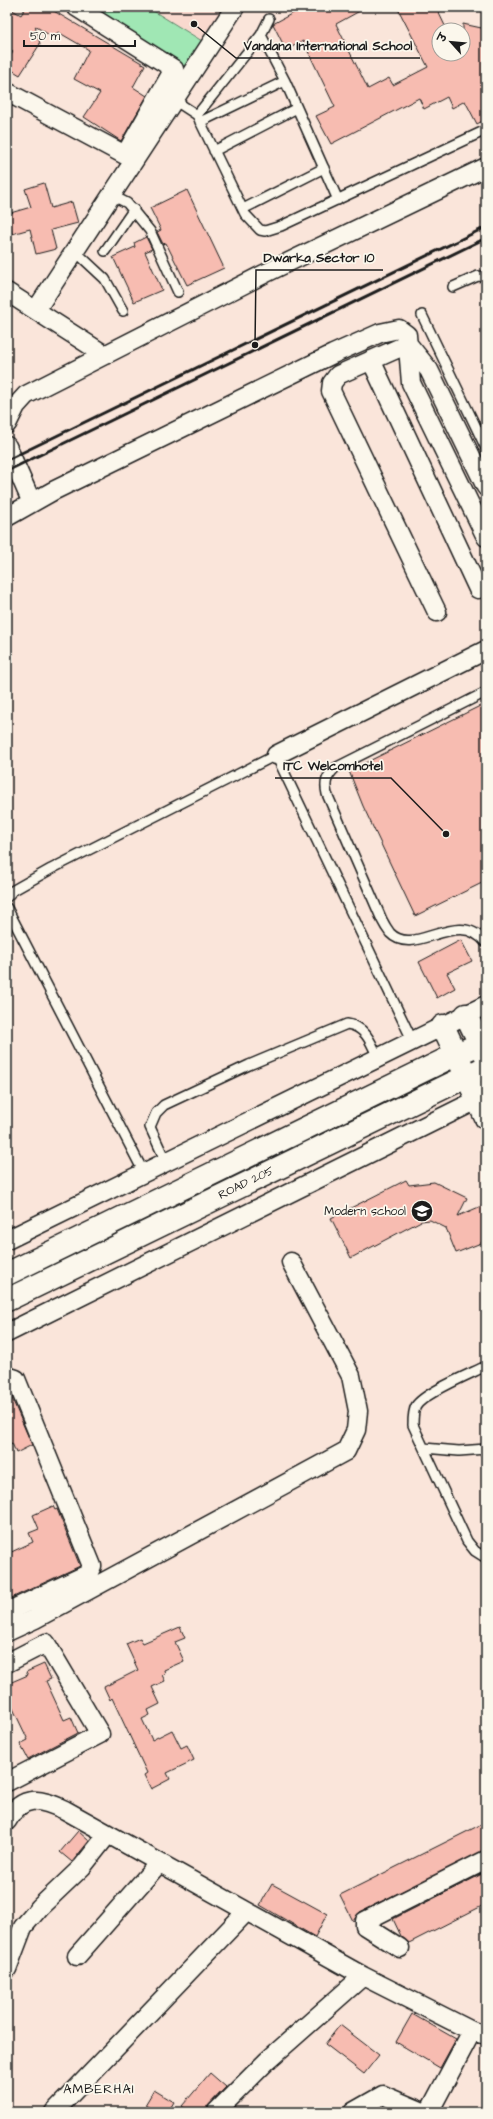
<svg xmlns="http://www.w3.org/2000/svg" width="493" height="2119" viewBox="0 0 493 2119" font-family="'Architects Daughter','Playpen Sans Deva',sans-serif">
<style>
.built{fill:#f9d9ce}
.green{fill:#a0e7b4;stroke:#5e8268}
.building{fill:#f7bcb1;stroke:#1c1c1c}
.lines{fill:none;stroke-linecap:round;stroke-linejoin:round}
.lane-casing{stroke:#1c1c1c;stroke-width:12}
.street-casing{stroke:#1c1c1c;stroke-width:21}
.secondary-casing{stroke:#1c1c1c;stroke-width:25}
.lane{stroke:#fbf7ec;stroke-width:9}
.street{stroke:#fbf7ec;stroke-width:18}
.secondary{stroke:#fbf7ec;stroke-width:22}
.rail{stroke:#1c1c1c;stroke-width:3}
.labels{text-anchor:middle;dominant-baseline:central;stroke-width:3.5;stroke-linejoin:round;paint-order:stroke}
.street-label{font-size:12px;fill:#1c1c1c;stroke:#fbf7ec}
.poi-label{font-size:12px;fill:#1c1c1c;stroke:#fbf7ec;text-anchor:end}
.neighbourhood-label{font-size:13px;letter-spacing:1px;fill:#1c1c1c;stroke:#fbf7ec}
.leader{fill:none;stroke:#1c1c1c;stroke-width:1.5}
.callout-dot{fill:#1c1c1c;stroke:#fbf7ec;stroke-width:1.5}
.callout-label{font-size:13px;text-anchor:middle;font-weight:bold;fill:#1c1c1c;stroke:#fbf7ec;stroke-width:3.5;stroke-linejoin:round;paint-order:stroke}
</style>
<rect width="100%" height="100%" fill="#fae5da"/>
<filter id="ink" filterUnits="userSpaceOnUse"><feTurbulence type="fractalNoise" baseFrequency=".025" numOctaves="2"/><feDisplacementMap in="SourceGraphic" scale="8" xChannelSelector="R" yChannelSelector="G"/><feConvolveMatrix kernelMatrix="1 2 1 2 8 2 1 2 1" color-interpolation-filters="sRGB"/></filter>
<g filter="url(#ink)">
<path class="built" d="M147,7H223L202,41Z"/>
<path class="green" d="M72,7H147L202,41L181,74Z"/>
<path class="building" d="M7,7L21,15L26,7H47L145,65L133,87L147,96L121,141L84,117L100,93L74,79L89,50L58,32L54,38L35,26L40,44L20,75L7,67V61L13,52L7,48Z
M304,7H367L336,24L368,89L389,78L393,85L428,67L397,7H436L447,30H439V54H463V24L486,29V119L477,124L465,101L452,108L447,97L424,109L419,98L331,144L316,116L335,107L303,41L286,50L273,24Z
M44,183L51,208L72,202L78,223L51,230L56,249L36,254L30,229L12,234L7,214L31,207L25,189Z
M187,190L224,268L187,285L166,243L163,244L157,232L161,230L150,208Z
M146,237L152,249L145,252L162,290L134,302L113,257L135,247L134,243Z
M486,703V881L415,916L363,806L349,771Z
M461,940L472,961L447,973L455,988L437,998L419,962Z
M406,1180L409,1185L434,1182L467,1198L458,1216L486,1204V1241L456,1253L446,1228L430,1220L421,1221L351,1258L331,1218Z
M7,1387L32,1445L16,1453L12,1443L7,1445Z
M53,1506L55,1510L57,1509L80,1566L7,1600V1554L33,1542L29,1533L39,1529L33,1515Z
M180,1627L185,1638L175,1642L184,1661L164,1670L165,1674L162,1675L165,1681L152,1687L160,1704L148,1710L150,1715L142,1719L152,1740L172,1730L181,1748L187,1745L194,1760L167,1773L170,1779L151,1789L144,1775L147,1773L112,1698L110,1700L104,1687L138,1670L126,1644L140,1638L143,1643Z
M44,1664L51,1679L46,1681L64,1720L71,1717L78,1733L28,1759L20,1744L28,1740L7,1696V1684L28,1675L26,1672Z
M486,1822V1850L360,1912L353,1921L340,1895Z
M78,1831L89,1841L72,1862L60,1852Z
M486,1872V1904L409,1943L401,1936L393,1919Z
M272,1884L327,1914L315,1937L260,1905Z
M412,2014L456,2039L440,2068L396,2042Z
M340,2025L379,2055L364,2074L325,2044Z
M210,2073L226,2087L209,2105L206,2112H189L182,2106Z
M154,2090L174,2102L168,2112H157L145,2105Z"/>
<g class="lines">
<g class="lane-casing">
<path id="lane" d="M269,19L261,35L285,81L338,200
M174,100L197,115L245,214L260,230L265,231L281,226L486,130
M197,115L261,35
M200,122L285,81
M214,151L297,108
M111,195L127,203L150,231L178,292
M243,209L324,168
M75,251L105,279L123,311
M105,251L134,209
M453,287L478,276L486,277
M422,315L486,448
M486,692L335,768C327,776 324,782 327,794L382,920C384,924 387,929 390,933C415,959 458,906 486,943
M7,897L12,891L51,869L276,755L413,1042
M7,908L144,1173
M166,1162L150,1127L156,1113L164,1105L249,1065L347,1024C365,1026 371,1042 378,1058
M486,1366C470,1374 424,1393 416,1406C413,1411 413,1419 413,1425L467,1541L475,1551L486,1558
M424,1448L459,1451L486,1449"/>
</g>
<g class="street-casing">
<path id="street" d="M7,92L125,155L174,69L76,7
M7,292L105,355
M36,310L235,7
M408,344L338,375L332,383L331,391L437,612
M408,344L429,370L486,487
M371,360L478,589
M7,424L16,406L26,395L266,273L486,167
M7,446L32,503
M7,517L53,491L333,354L380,333L399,329L407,335L411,383L486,537
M276,755L486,650
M7,1240L486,1005
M7,1333L477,1100
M7,1376L16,1379L92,1566L88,1574L7,1612
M7,1632L35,1619L346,1451L356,1430L358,1411L351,1376L291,1262
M7,1663L46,1643L100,1734L7,1782
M7,1821C23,1793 40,1799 65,1810L363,1976L472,2031L486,2035
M400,1948L365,1926V1921L486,1860
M77,1956L159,1863
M7,1969L23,1927L40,1907L82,1867L108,1834
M54,2112L246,1912
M216,2112L268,2060L363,1976
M353,2112L383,2095L423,2112
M429,2112L472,2031"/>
</g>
<g class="secondary-casing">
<path id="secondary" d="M466,1015L486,1056
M443,1026L486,1118
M7,1274L455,1055L486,1041
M7,1300L486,1067"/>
</g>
<use href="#lane" class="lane"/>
<use href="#street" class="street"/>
<use href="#secondary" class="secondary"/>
<path class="rail" d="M7,460L486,227
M7,471L486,238"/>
</g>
</g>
<defs>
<g id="school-disc" transform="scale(1.15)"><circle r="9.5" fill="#1c1c1c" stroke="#fbf7ec"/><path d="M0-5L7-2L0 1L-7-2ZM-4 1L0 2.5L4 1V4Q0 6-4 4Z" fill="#fff"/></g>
</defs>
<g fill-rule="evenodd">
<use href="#school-disc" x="422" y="1211"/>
</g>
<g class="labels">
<g class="street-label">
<text transform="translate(246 1183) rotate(-26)">ROAD 205</text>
</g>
<g class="poi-label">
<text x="406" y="1211">Modern school</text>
</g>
<g class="neighbourhood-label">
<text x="99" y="2089">AMBERHAI</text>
</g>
</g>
<path class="leader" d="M194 24L236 58H420M255 345L256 270H383M446 834L391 778H275"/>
<g class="callout-dot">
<circle cx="194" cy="24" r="4"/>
<circle cx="255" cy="345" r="4"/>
<circle cx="446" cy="834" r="4"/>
</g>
<g class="callout-label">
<text x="328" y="50">Vandana International School</text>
<text x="319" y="262">Dwarka Sector 10</text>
<text x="333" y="770">ITC Welcomhotel</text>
</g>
<rect width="493" height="2119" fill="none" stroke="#fbf7ec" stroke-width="24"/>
<rect x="12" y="12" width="469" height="2095" fill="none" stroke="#1c1c1c" stroke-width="1.5" filter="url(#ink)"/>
<g transform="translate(451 42) rotate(297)"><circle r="19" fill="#fbf7ec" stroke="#a29f99"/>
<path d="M0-3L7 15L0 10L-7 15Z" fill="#1c1c1c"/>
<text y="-6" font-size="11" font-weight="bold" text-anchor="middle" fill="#1c1c1c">उ</text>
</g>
<path d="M24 40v6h111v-6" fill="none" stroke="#1c1c1c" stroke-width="2"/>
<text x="30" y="40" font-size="12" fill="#1c1c1c" stroke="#fbf7ec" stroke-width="3" paint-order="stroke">50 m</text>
</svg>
